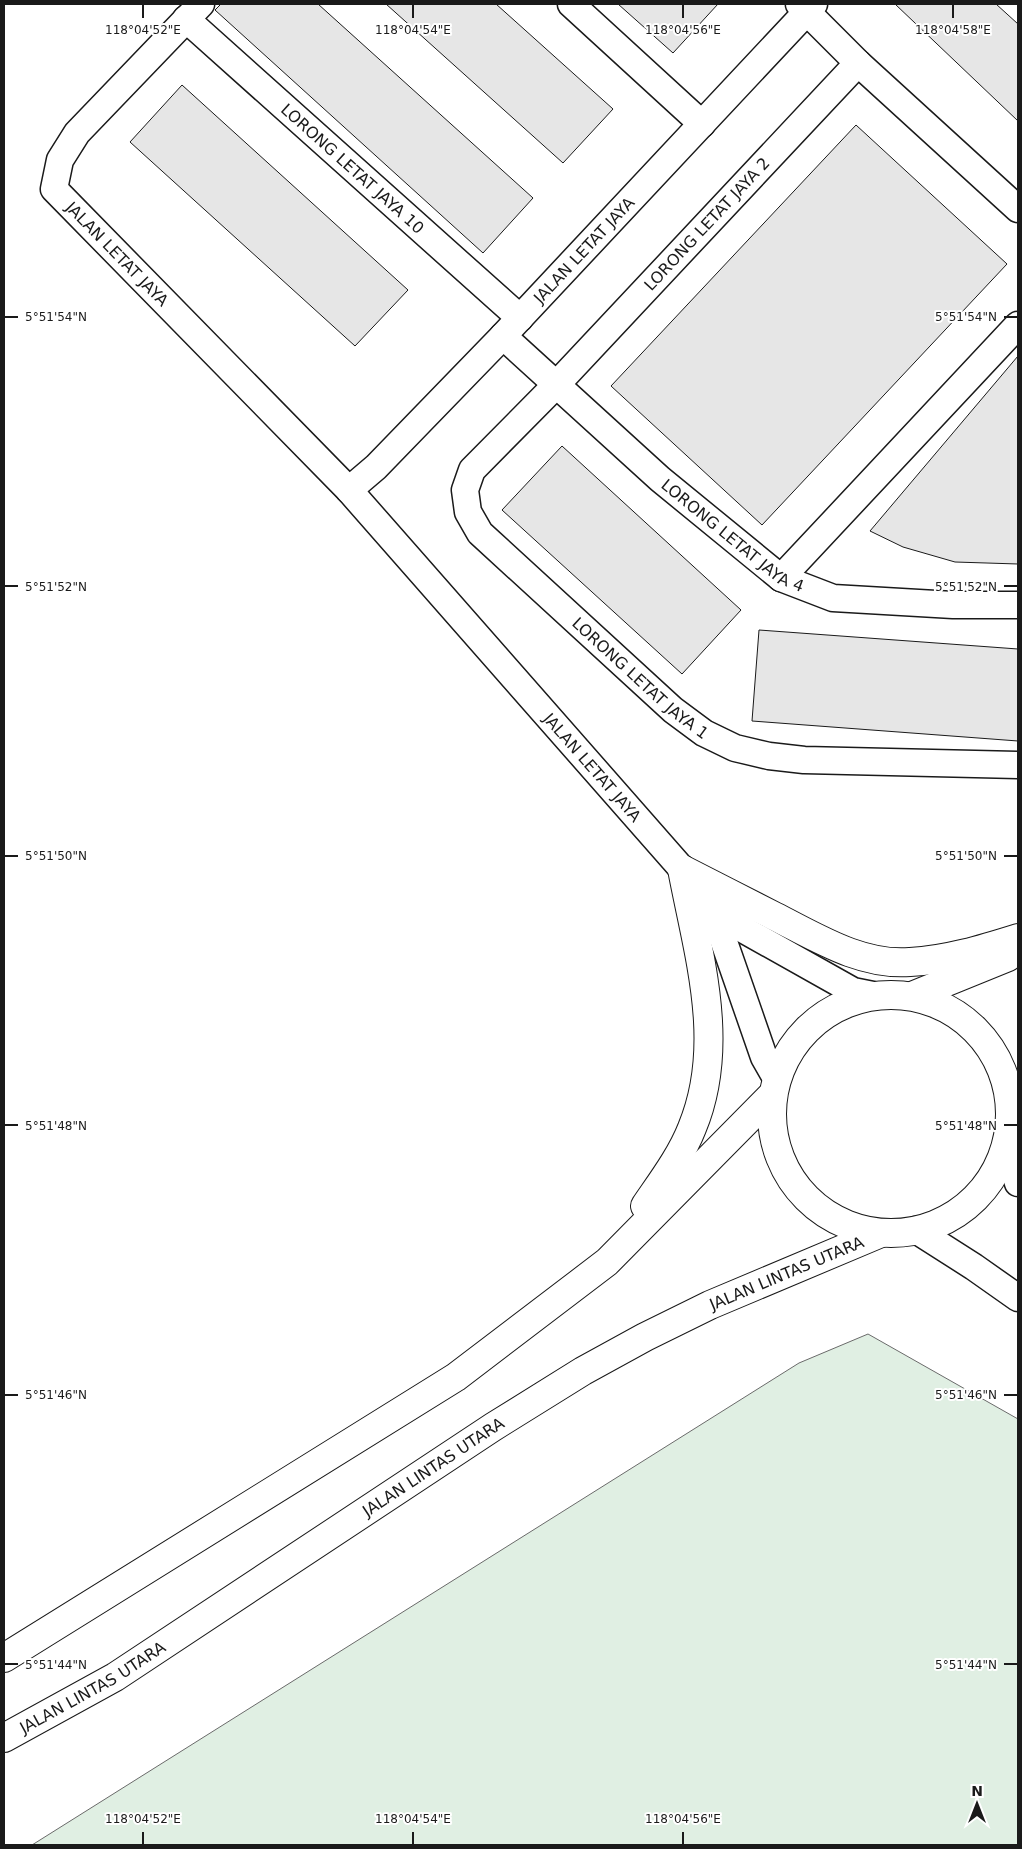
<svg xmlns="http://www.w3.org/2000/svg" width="1022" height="1849" viewBox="0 0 1022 1849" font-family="'DejaVu Sans',sans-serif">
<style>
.green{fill:#e0efe3;stroke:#6a6a6a}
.building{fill:#e6e6e6;stroke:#1a1a1a}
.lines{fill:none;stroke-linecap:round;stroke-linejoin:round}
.street-casing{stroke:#1a1a1a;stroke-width:29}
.primary-casing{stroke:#1a1a1a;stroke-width:30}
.street{stroke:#fff;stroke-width:26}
.primary{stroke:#fff;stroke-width:28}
.ticks{fill:none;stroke:#1a1a1a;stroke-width:2}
.labels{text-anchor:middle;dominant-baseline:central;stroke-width:4;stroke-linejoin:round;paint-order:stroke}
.street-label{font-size:16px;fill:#1a1a1a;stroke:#fff}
.ticks-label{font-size:12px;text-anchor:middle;fill:#1a1a1a;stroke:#fff;stroke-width:4;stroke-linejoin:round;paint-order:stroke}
</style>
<rect width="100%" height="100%" fill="#fff"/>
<path class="green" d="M868,1334L1018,1419V1845H32L799,1363Z"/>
<path class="building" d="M221,4H318L533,198L483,253L215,10Z
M386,4H496L613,109L563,163Z
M618,4H718L673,53Z
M895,4H996L1018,24V121Z
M182,85L408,290L355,346L130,142Z
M856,125L1007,264L762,525L611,386Z
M1018,356V564L955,562L903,547L870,531Z
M562,446L741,610L682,674L502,510Z
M759,630L1018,649V741L752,721Z"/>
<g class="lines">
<g class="street-casing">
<g id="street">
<path id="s1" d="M201,4L77,133L60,160L54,189L349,490L682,869L714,913L853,991L873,995"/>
<path d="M571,4L702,124"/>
<path d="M799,4L858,63L1018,209"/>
<path id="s2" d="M186,19L520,318"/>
<path id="s3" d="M858,63L556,385L472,470L465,490L468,512L480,533L673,710L704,733L735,748L769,756L804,760L1018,765"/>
<path id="s4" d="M503,336L660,479L781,578L833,598L953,605H1018"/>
<path id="s5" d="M349,490L376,467L503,336L814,4"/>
<path d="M781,578L1018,325"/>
<path d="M714,913L764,1057L776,1078"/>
<path d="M1007,1146L1018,1183"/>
<path d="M916,1230L974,1267L1018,1298"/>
</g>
</g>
<g class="primary-casing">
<g id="primary">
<path d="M682,869C713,885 743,900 774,916C816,937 861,966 910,962C947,960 983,949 1018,938"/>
<circle cx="891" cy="1114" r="119"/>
<path d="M912,996L1008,957"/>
<path d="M645,1206C662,1181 681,1156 692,1128C727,1044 698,954 682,869"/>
<path d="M4,1658L456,1377L607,1262L772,1095"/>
<path id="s6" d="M4,1738L115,1677L493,1427L583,1371L645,1337L710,1305L881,1233"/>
</g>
</g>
<use href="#street" class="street"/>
<use href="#primary" class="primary"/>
</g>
<path class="ticks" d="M143,5V18M413,5V18M683,5V18M953,5V18M5,317H18M1004,317H1017M5,586H18M1004,586H1017M5,856H18M1004,856H1017M5,1125H18M1004,1125H1017M5,1395H18M1004,1395H1017M5,1664H18M1004,1664H1017M143,1832V1844M413,1832V1844M683,1832V1844"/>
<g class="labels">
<g class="street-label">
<text stroke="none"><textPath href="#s2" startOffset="224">LORONG LETAT JAYA 10</textPath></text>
<text transform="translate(707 224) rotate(-47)">LORONG LETAT JAYA 2</text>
<text stroke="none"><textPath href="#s5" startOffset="336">JALAN LETAT JAYA</textPath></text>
<text stroke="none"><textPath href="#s1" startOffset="331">JALAN LETAT JAYA</textPath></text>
<text stroke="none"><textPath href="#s4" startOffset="305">LORONG LETAT JAYA 4</textPath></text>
<text stroke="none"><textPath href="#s3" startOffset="845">LORONG LETAT JAYA 1</textPath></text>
<text stroke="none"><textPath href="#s1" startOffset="1031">JALAN LETAT JAYA</textPath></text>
<text stroke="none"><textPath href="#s6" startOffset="912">JALAN LINTAS UTARA</textPath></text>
<text stroke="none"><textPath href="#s6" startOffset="508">JALAN LINTAS UTARA</textPath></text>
<text stroke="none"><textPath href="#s6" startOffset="102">JALAN LINTAS UTARA</textPath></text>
</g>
</g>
<g class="ticks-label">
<text x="143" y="34">118°04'52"E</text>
<text x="413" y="34">118°04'54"E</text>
<text x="683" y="34">118°04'56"E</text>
<text x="953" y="34">118°04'58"E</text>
<text x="56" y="321">5°51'54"N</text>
<text x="966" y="321">5°51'54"N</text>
<text x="56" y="591">5°51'52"N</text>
<text x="966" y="591">5°51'52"N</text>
<text x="56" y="860">5°51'50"N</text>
<text x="966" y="860">5°51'50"N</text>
<text x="56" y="1130">5°51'48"N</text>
<text x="966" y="1130">5°51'48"N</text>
<text x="56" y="1399">5°51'46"N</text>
<text x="966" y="1399">5°51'46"N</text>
<text x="56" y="1669">5°51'44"N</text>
<text x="966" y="1669">5°51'44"N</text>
<text x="143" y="1823">118°04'52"E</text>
<text x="413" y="1823">118°04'54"E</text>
<text x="683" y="1823">118°04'56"E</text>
</g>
<rect width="1022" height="1849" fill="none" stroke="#1a1a1a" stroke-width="10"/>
<g transform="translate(977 1804)" stroke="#ffffff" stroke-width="4" paint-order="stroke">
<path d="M0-4L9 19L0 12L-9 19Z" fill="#1a1a1a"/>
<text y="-8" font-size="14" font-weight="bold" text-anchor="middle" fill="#1a1a1a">N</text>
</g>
</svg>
